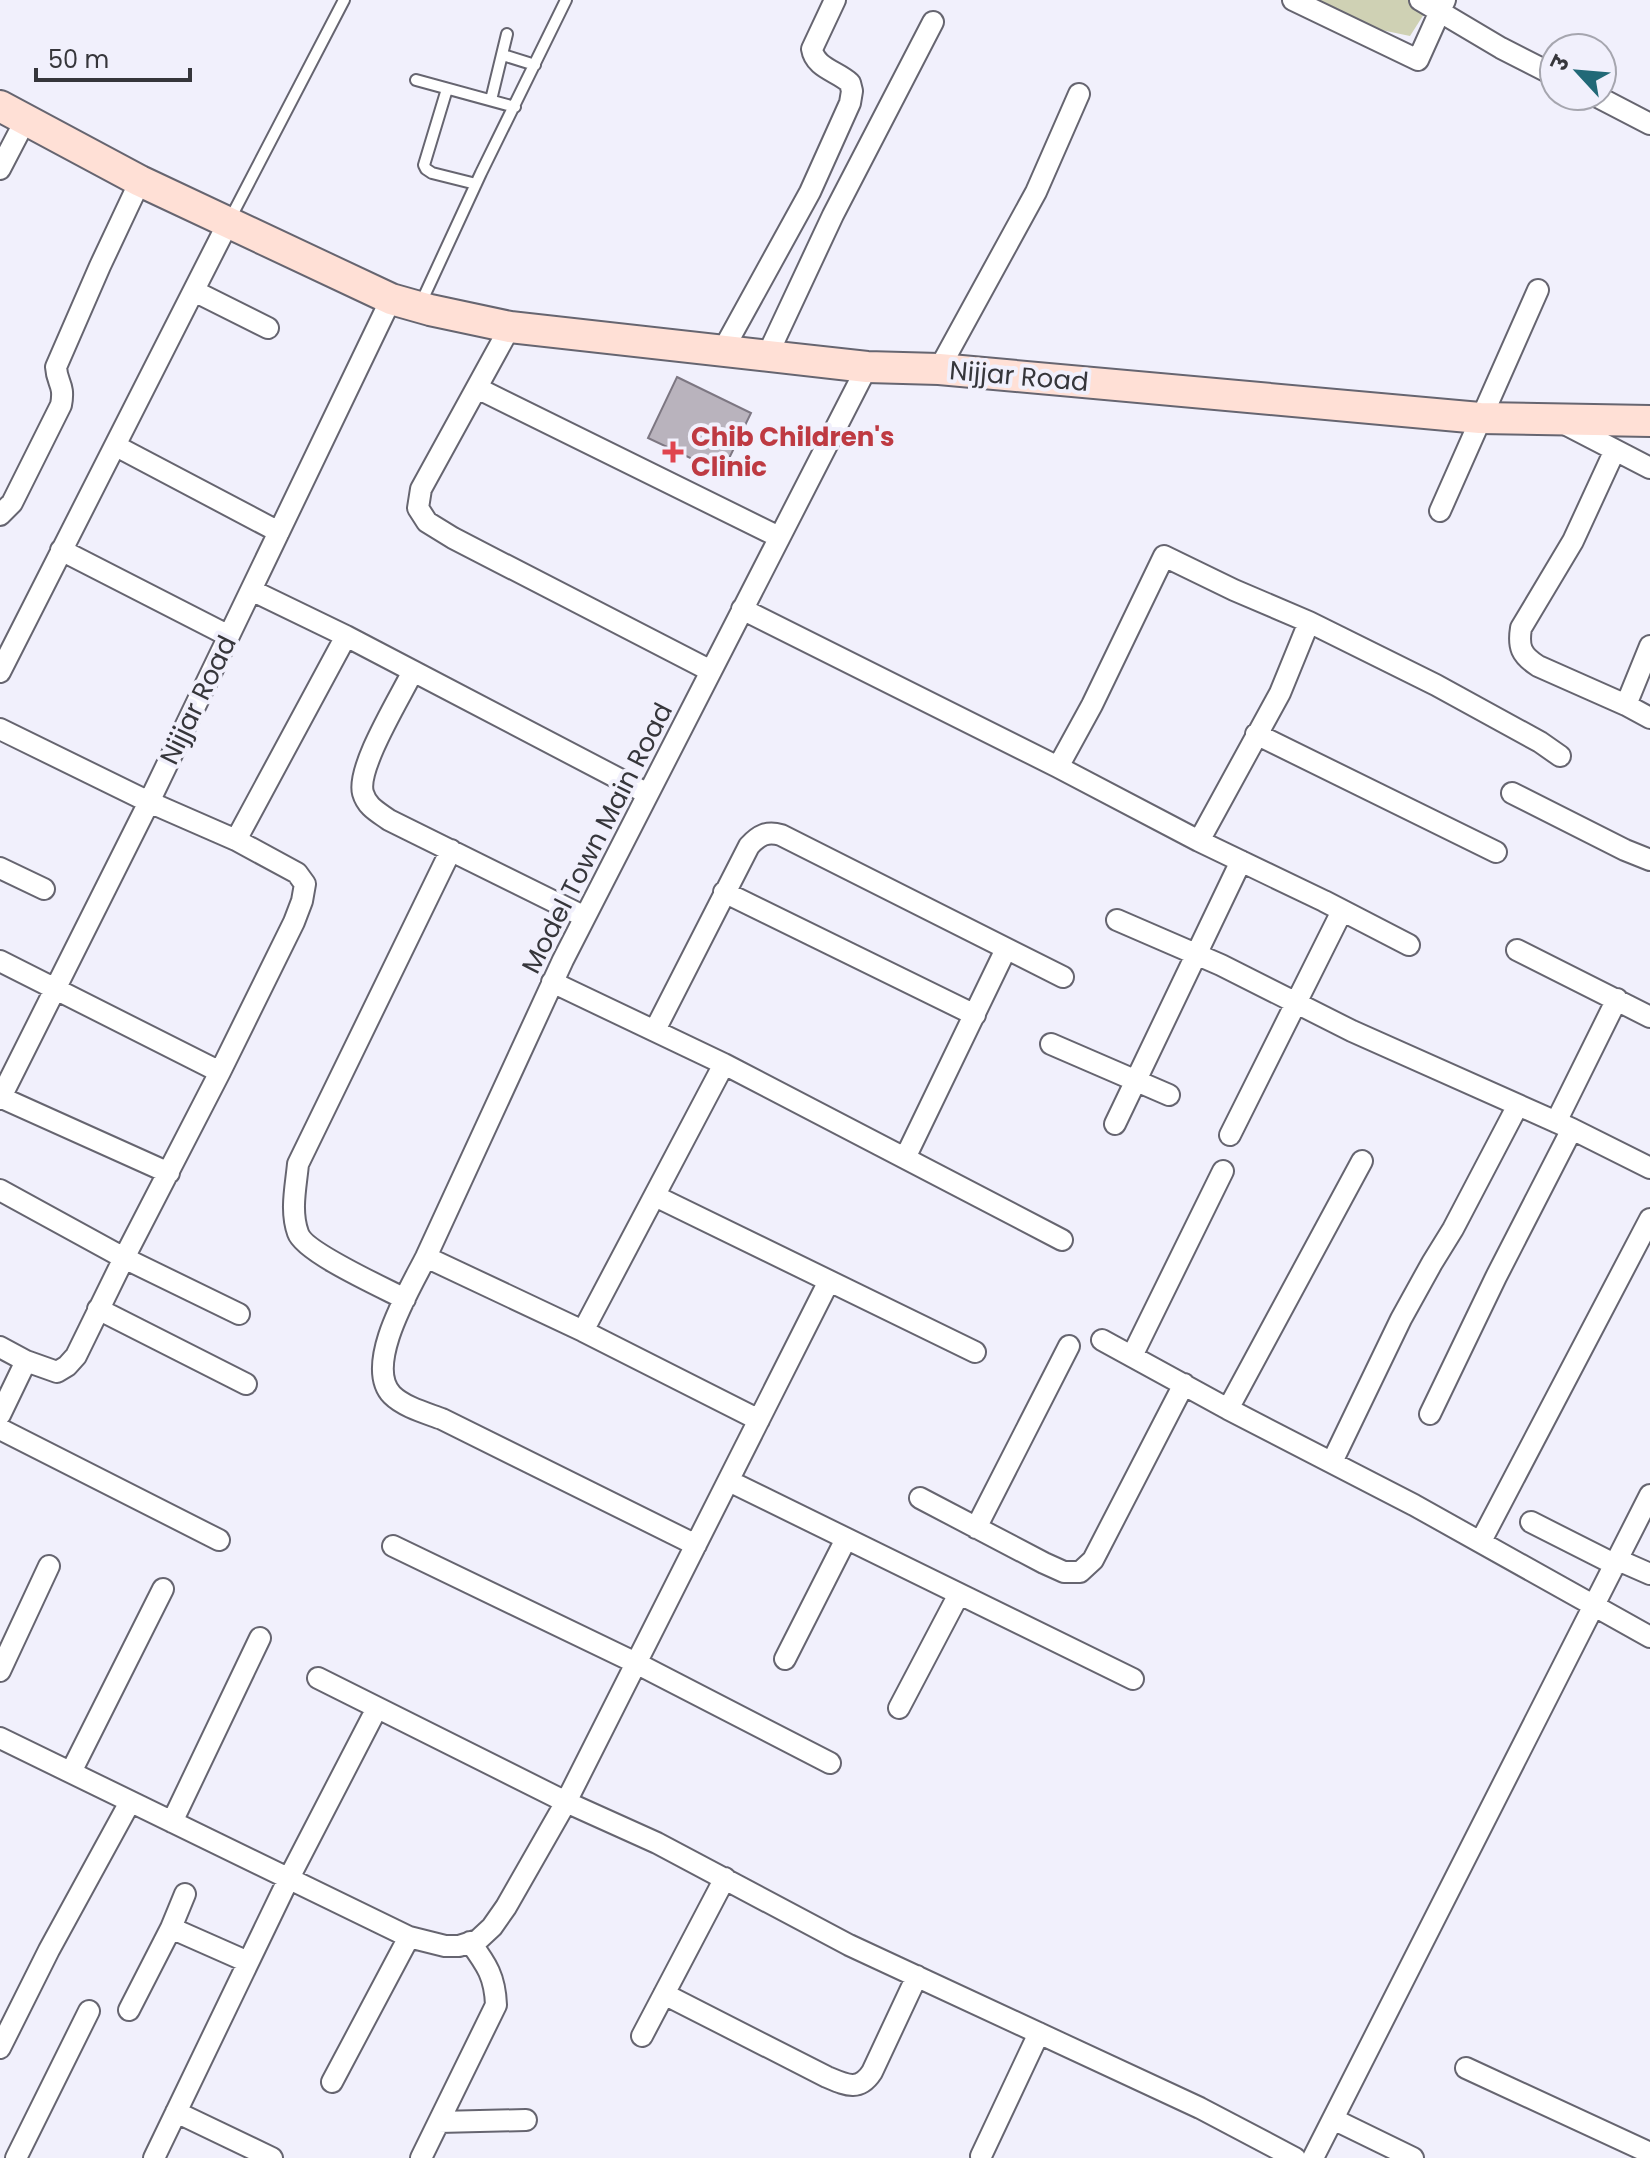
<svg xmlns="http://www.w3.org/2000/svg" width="1650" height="2158" viewBox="0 0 1650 2158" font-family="Poppins,'Noto Sans Devanagari',sans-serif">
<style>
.green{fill:#cfd1b4}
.building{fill:#b9b3bd;stroke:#7d7782;stroke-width:2}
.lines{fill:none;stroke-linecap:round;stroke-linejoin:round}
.lane-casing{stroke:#666570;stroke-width:14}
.street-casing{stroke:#666570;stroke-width:24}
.secondary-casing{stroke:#666570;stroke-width:34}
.lane{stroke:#fff;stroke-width:10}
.street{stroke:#fff;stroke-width:20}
.secondary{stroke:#ffe0d6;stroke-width:30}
.health-dot{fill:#e0444e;stroke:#f1f0fc;stroke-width:3}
.labels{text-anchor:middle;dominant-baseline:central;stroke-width:8;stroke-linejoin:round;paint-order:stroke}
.street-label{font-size:26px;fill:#36363b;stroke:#f1f0fc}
.health-label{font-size:26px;font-weight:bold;fill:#be3a42;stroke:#f1f0fc;text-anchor:start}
</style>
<rect width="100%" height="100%" fill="#f1f0fc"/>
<path class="green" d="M1313,0H1433L1410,36L1367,27Z"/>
<path class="building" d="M677,377L751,413L722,473L648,438Z"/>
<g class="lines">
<g class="lane-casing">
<path id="lane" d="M503,55L535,65
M416,80L515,107
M447,89L424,165L426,169L432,173L476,184
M491,100L507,34
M229,221L344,0
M420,305L481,173L566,0"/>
</g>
<g class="street-casing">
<path id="street" d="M1293,0L1418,60L1445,0
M1420,0L1501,48L1554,75
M1596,96L1650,124
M0,169L26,119
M194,291L268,328
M510,327L421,489L418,508L427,522L453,538L711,671
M723,350L810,192L850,103L852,91L850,83C837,71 815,68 812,49L835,0
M767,356L833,215L933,22
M939,369L1036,192L1079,94
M477,388L779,537
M1561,422L1650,468
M116,446L279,532
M1615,450L1573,541L1521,628C1518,647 1521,655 1538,666L1626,705L1650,718
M1440,511L1538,290
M0,515L12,503L61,405C65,384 57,384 56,367L100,266L140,181
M61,550L229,636
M251,590L346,636L648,794
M742,609L1058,767L1199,841L1324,901L1409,945
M413,671C401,696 356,768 363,793C367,807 378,812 389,820L585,917
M0,672L228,223
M1626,705L1650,646
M0,729L149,802L236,840L297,873L305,884L302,901L294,922L220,1072L124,1258L76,1356L67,1366L57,1372L26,1361L0,1347
M1256,734L1496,852
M1058,767L1092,705L1164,556L1234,590L1309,622L1436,685L1540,742L1560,756
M1512,793L1625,850L1650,860
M236,840L346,636
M1199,841L1280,693L1309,622
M0,868L44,889
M724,892L975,1015
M1117,920L1221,965L1352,1031L1572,1129L1650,1168
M1517,950L1650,1017
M0,961L220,1072
M552,982L724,1064L1062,1240
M655,1030L749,846C759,835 767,831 781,835L1063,977
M1051,1044L1169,1095
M0,1097L169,1173
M0,1099L149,802L391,299
M1556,1122L1617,999
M1115,1124L1241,861
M1230,1135L1342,911
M905,1158L1006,949
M0,1190L124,1258L239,1314
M655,1196L975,1352
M426,1257L583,1331L759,1420
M405,1299C384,1288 304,1252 298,1233C290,1211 296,1186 298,1164L451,850
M98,1309L246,1384
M583,1331L724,1064
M1102,1340L1228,1409L1414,1505L1650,1637
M1132,1356L1223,1171
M1228,1409L1362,1161
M1430,1414L1496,1277L1572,1129
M0,1415L26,1361
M0,1429L219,1540
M1332,1462L1401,1319L1432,1263L1453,1229L1518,1105
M729,1481L1133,1679
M920,1498L1044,1563L1064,1572H1080L1093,1560L1184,1384
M1531,1522L1616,1565
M976,1528L1069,1346
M1481,1541L1650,1219
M696,1545L442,1419C426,1413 404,1407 392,1395C363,1365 411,1287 426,1257L563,960L867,367
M393,1546L636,1663L830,1763
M1618,1560L1650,1574
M785,1659L846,1539
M0,1671L49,1566
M318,1678L566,1802L657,1843L849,1945L1200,2108L1295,2158
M899,1708L959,1594
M0,1738L409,1937L445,1946H459L478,1940L492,1927L506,1907L566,1802L829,1281
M71,1772L163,1589
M172,1822L260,1638
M171,1928L248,1962
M664,1994L827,2077C846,2085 859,2092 872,2072L917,1976
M129,2010L171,1928L185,1894
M642,2036L725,1878
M0,2048L49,1950L130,1802
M1466,2068L1650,2153
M332,2082L409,1937
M176,2112L272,2158
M1333,2119L1413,2158
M439,2122L526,2120
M981,2156L1039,2033
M16,2158L89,2011
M154,2158L289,1878L377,1708
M421,2158L496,2005C495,1977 487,1965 470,1942
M1313,2158L1650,1495"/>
</g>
<g class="secondary-casing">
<path id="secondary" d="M0,106L140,181L391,299L430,310L510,327L867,367L939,369L1480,418L1650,421"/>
</g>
<use href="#lane" class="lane"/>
<use href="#street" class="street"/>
<use href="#secondary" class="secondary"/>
</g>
<path class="health-dot" d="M669 440h8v8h8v8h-8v8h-8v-8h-8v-8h8z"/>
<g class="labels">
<g class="street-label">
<text transform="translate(1019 376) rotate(5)">Nijjar Road</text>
<text transform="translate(198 700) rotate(-64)">Nijjar Road</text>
<text transform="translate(597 838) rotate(-63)">Model Town Main Road</text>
</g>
<g class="health-label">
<text x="691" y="437">Chib Children's<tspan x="691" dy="30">Clinic</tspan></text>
</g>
</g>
<g transform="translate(1578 72) rotate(296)"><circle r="38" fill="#f1f0fc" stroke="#a6a6af" stroke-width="2"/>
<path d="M0-6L14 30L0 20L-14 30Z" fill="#226977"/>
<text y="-12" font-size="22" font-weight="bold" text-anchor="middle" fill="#36363b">उ</text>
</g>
<path d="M36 68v12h154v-12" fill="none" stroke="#36363b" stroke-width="4"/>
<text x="48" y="68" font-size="24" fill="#36363b" stroke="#f1f0fc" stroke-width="6" paint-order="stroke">50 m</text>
</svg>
